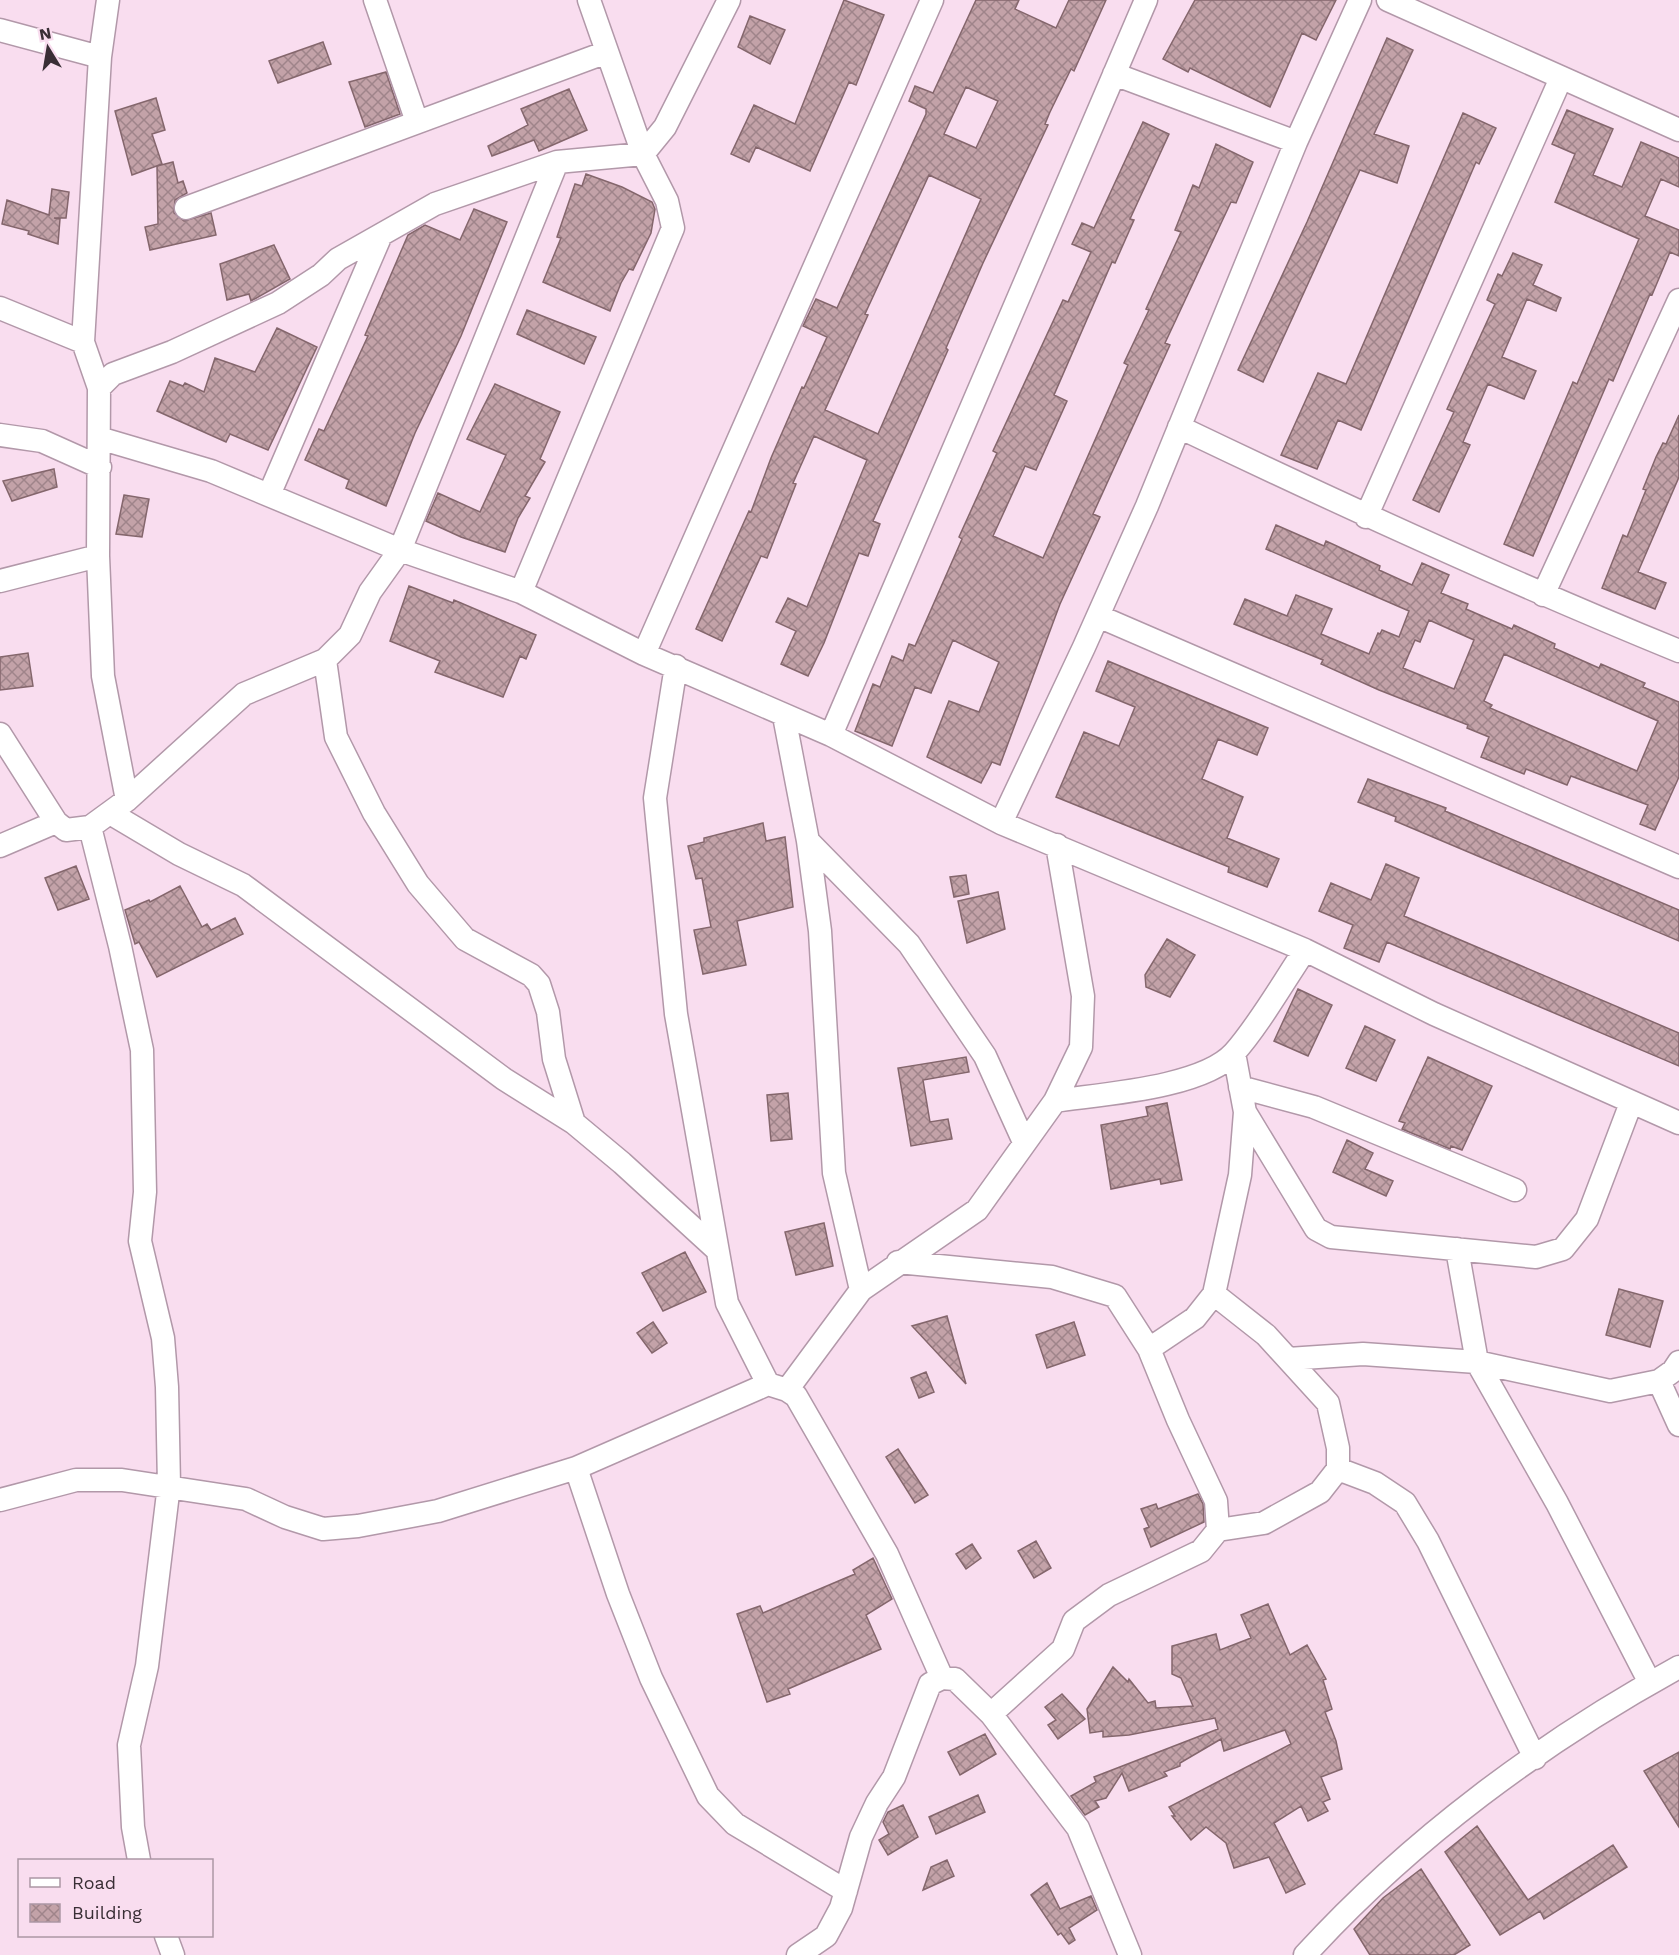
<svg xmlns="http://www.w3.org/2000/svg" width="1679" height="1955" viewBox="0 0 1679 1955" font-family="'Work Sans',sans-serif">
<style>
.building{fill:url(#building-cross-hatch);stroke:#84666c;stroke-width:1.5;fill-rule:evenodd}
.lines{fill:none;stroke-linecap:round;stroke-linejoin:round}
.street-casing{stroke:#b298a9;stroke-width:25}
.street{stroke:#fff;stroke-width:22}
</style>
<defs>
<pattern id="building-cross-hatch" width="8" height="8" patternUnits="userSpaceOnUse" patternTransform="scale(1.5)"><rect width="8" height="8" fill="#c3a2a8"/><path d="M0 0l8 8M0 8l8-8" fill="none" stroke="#9f848a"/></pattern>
</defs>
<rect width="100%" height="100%" fill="#f9ddef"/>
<path class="building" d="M844,0L884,15L856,85L849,82L810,171L756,147L749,162L731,154L754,105L795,124Z
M976,0H1019L1015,9L1056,28L1069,0H1106L1074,71L1071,69L1050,112L1045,124L1048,125L983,263L946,348L948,350L873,521L880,524L868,556L859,553L824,643L808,676L781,664L796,631L776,622L788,598L807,607L867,460L814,436L793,483L796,484L767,558L761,556L722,641L696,629L749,511L751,512L771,458L802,387L804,388L827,337L803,326L816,299L837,308L926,114V109L909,101L915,86L933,93ZM966,87L998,101L976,148L944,134ZM929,175L981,199L878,434L825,410L868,315L865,314Z
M1195,0H1336L1316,40L1302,33L1270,107L1190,68L1188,72L1163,59Z
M750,16L785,30L770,64L738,47Z
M1387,38L1413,50L1374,134L1409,146L1397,183L1360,170L1263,382L1238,370L1307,222Z
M323,42L331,64L278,83L269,61Z
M386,72L400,114L365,127L349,82Z
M569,89L587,130L539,151L534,140L492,156L488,146L528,125L521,109Z
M156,98L165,130L152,134L162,164L132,175L115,111Z
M1567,110L1613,129L1593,175L1622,187L1641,142L1679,158V187L1661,179L1645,216L1679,230V256L1670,252L1652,295L1650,294L1613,381L1609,379L1533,556L1504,544L1573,382L1577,384L1639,239L1555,202L1575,154L1552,144Z
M1463,113L1496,128L1479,164L1476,162L1361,430L1338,420L1317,469L1281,455L1318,373L1346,384Z
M1143,122L1169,134L1130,219L1134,220L1115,263L1112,262L1054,395L1067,401L1036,470L1025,466L993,536L1043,558L1128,365L1124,363L1149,310L1146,309L1181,232L1175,230L1193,185L1199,188L1216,144L1253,162L1236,203L1231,202L1165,343L1170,345L1093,514L1100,517L1060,604L1000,765L992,762L981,783L927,757L949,701L979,712L999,662L953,640L931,693L915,687L892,746L855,731L873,684L880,687L892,656L903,661L909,644L915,646L962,539L959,537L997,453L993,451L1063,300L1068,302L1091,252L1072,244L1082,223L1094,228Z
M173,162L178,183L183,181L187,193L175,200L174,213L184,221L211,213L216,235L150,250L145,227L158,224L157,166Z
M586,174L622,187L652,202L655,209L651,233L633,270L629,269L621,283L610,311L543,282L561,238L557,237L575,184L582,186Z
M52,189L69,192L66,218H54L60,219L58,244L28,234L29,231L2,224L7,200L49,215Z
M474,209L507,222L461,336L415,433L386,506L346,488L349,480L305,460L319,429L324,431L368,336L365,335L408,235L425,225L460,240Z
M274,245L290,279L251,301L249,294L227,300L220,264Z
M1513,253L1542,265L1533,285L1561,298L1556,311L1527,299L1502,357L1536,371L1524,399L1488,384L1463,442L1470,445L1439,512L1413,500L1454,412L1447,409L1495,304L1487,300L1498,274L1502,276Z
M527,310L596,337L584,364L517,334Z
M277,328L317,347L268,450L230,434L226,442L157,411L170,381L183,386L185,383L204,392L215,358L255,372Z
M495,384L560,412L540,459L545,462L525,496L530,498L518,518L505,552L461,537L426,521L438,493L480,512L506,455L467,439Z
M1679,415V477L1638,572L1666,583L1655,609L1602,588L1623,535L1627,537L1646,490L1643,489L1656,457L1663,443L1666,444Z
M54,469L57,487L12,501L3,481Z
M124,495L149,499L142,537L116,534Z
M1276,525L1324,546L1326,541L1380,566L1379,570L1412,585L1422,563L1449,575L1441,593L1468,604L1466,609L1512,629L1514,625L1555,644L1554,648L1599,668L1601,664L1645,683L1643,687L1679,702V777L1655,830L1640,824L1648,805L1571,776L1567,785L1526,769L1524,774L1481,757L1489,737L1467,728L1468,725L1379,690L1321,664L1323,660L1234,624L1245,599L1287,616L1296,595L1332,609L1321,634L1369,654L1378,633L1380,634L1382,630L1399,637L1409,611L1266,549ZM1429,620L1474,640L1454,689L1403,668L1415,640L1420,642ZM1504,654L1658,721L1637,771L1490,708L1492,705L1484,701Z
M409,586L453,603L454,600L536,635L526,659L520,656L503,697L435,672L440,661L390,641Z
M28,653L33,686L0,690V657Z
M1108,661L1268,728L1257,755L1218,739L1202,779L1243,797L1227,838L1279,859L1267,887L1228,872L1229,867L1056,797L1084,732L1119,746L1135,707L1096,691Z
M1368,779L1446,808L1445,811L1679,910V941L1395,821L1396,817L1358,802Z
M763,823L766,841L785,837L793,907L737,921L746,965L703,974L694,930L711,927L702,878L696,879L688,846L704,842V838Z
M1386,864L1419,878L1404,916L1679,1033V1066L1387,942L1379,962L1344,948L1353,925L1319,911L1331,883L1371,900Z
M76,866L89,899L58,910L45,878Z
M966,875L969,894L954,897L950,877Z
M180,886L202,927L207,924L211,930L235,918L243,934L157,977L139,942L135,944L125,910L149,900L150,902Z
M998,892L1005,929L967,943L958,901Z
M1167,939L1195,955L1170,997L1146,987L1145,975Z
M1298,989L1332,1005L1308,1056L1274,1041Z
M1365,1026L1395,1040L1376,1081L1346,1068Z
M966,1057L969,1072L923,1080L930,1122L948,1119L952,1139L911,1146L898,1068Z
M1428,1057L1492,1086L1462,1150L1451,1146L1450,1149L1402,1129L1405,1123L1399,1121Z
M788,1093L792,1139L771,1141L767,1095Z
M1167,1103L1182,1180L1161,1184L1160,1179L1111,1189L1101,1125L1148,1116L1146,1107Z
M1347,1140L1373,1153L1365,1169L1393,1181L1386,1196L1333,1172Z
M824,1223L833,1266L796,1275L785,1232Z
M685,1252L706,1292L663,1311L642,1273Z
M1619,1289L1663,1301L1650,1347L1606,1335Z
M947,1316L966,1384L912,1326Z
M653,1322L667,1343L652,1353L637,1333Z
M1074,1322L1085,1355L1047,1368L1036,1335Z
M926,1372L934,1392L919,1398L911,1378Z
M898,1449L928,1495L915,1503L886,1457Z
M1198,1494L1203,1504L1204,1522L1151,1547L1144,1529L1149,1527L1141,1509L1156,1504L1158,1509Z
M1036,1541L1051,1568L1034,1578L1018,1551Z
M972,1544L981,1558L966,1569L956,1554Z
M873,1558L892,1599L866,1615L881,1649L788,1689L790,1694L767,1702L737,1614L760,1606L763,1613L855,1574L853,1570Z
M1268,1604L1290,1655L1307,1645L1326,1679L1323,1680L1332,1709L1325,1712L1336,1741L1342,1769L1321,1777L1330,1799L1323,1802L1328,1811L1308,1821L1301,1806L1274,1823L1305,1884L1286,1893L1269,1857L1234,1868L1226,1843L1206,1827L1191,1840L1172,1816H1175L1169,1807L1291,1744L1285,1730L1224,1751L1221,1739L1180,1763V1766L1164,1772L1167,1776L1129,1791L1122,1773L1106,1798L1095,1801L1099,1807L1085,1815L1071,1796L1096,1782L1094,1777L1218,1729L1215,1718L1129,1735L1103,1737V1731L1090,1733L1087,1709L1113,1667L1128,1682L1129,1679L1148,1703L1155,1701L1156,1708L1193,1706L1181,1678L1172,1674V1646L1216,1634L1220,1650L1251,1638L1241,1615Z
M1062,1694L1085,1719L1058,1739L1048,1725L1056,1720L1045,1707Z
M985,1734L996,1754L960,1775L948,1752Z
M1679,1752V1827L1644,1771Z
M978,1795L985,1812L936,1834L929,1817Z
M903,1805L918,1837L888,1855L879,1840L889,1834L883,1822L888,1812Z
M1477,1826L1528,1900L1613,1845L1627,1867L1544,1919L1540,1911L1500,1935L1445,1852Z
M947,1860L954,1876L923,1890L931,1867Z
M1421,1869L1470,1945L1454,1955H1370L1354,1929L1383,1898Z
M1047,1883L1060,1909L1091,1896L1097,1910L1069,1928L1075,1940L1069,1944L1061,1933L1058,1935L1031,1895Z"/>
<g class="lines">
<g class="street-casing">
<path id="street" d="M108,0L100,57L83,342L99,388L98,556L103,676L127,800
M375,0L417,122
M1388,0L1679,130
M0,30L100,57
M1296,142L1360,0
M186,208L607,52
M0,308L83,342
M99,388L113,374L172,352L278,303L321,275L338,259L435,204L557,162L643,154L665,127L729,0
M1179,427C1344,506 1510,582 1679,651
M0,435L42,441L100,467
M99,438L211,471L400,550L521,592L644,654L831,735L1001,823L1305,950L1434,1014L1679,1123
M269,495L381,235
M1366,517L1561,78
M0,581L98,556
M521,592L673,228L667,201L643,154L589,0
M1543,595L1679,300
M1098,616L1679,867
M644,654L932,0
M325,660L336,737L374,813L418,884L465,939L531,975L539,984L548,1012L554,1059L574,1123
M676,666L655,798L676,1014L727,1303L768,1384
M784,716L808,841L820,931L834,1173L861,1290
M0,734L56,822L66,830L90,827L127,800L244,694L325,660L350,635L370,592L400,550L557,162
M831,735L1146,0
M110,813L179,854L243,885L504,1079L574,1123L622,1163L716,1249
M1001,823L1084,647L1147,506L1296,142L1114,74
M90,827L120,946L142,1050L145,1192L140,1241L163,1338L167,1387L169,1485L147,1666L129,1745L133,1827L139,1860
M808,841L909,944L985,1056L1024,1142
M0,846L56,822
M1240,1087L1314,1107L1515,1190
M1055,1101C1102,1094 1202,1088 1234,1053C1259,1025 1284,981 1305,950
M1245,1112L1316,1229L1331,1237L1536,1257L1563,1249L1587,1219L1631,1103
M1457,1249L1477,1362L1557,1503L1650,1683
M898,1262L1052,1277L1115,1296L1149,1349L1178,1420L1216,1501L1218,1530L1201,1551L1109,1595L1074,1621L1063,1649L991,1714
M1214,1294L1266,1335L1328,1403L1338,1448V1469L1320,1492L1264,1523L1218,1530
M1149,1349L1195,1318L1214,1294L1240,1175L1245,1112L1234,1053
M1288,1359L1363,1354L1477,1362L1610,1391L1659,1381L1673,1371L1679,1362
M1659,1381L1679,1425
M787,1390L861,1290L977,1210L1055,1101L1081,1047L1083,996L1057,845
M576,1468L618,1594L651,1678L708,1796L735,1824L846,1891
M1338,1469L1375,1483L1405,1503L1428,1541L1535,1758
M0,1500L76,1480H122L246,1499L285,1517L323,1529L358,1526L438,1511L576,1468L768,1384L787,1390L796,1396L887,1554L942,1678
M166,1936L173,1955
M798,1955L826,1936L841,1908L861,1837L877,1803L894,1777L930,1684L942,1678L955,1679L991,1714L1078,1828L1130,1955
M1305,1955C1411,1839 1542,1742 1679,1667"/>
</g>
<use href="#street" class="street"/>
</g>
<rect x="18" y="1859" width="195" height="78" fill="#f9ddef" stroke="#ac97a5" stroke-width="1.5"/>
<rect x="30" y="1878" width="30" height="9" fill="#ffffff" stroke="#ac97a5" stroke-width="1.5"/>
<text x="72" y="1889" font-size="18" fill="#392e35">Road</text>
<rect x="30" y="1904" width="30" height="18" fill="url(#building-cross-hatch)" stroke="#ac97a5" stroke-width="1.5"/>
<text x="72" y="1919" font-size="18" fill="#392e35">Building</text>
<g transform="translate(48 48) rotate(349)" stroke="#f9ddef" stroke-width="4.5" paint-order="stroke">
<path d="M0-4.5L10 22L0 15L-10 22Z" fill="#392e35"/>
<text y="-9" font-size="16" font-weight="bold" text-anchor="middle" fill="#392e35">N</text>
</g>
</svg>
